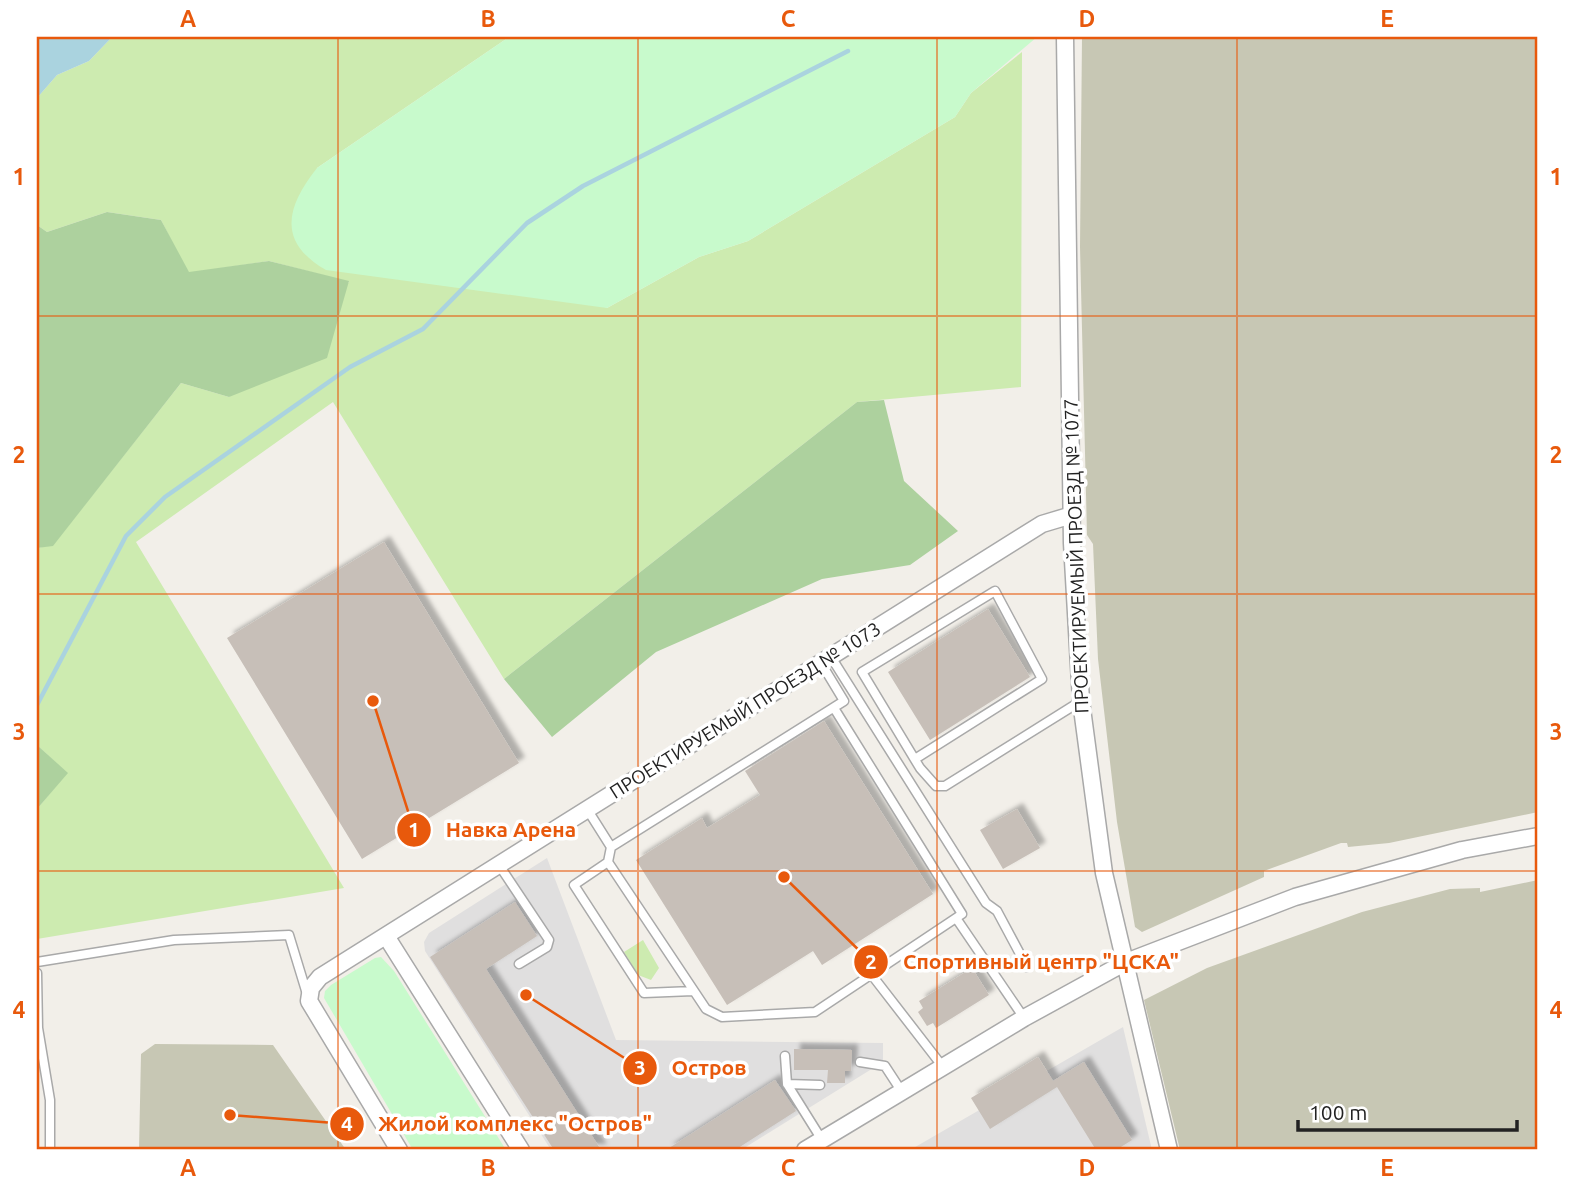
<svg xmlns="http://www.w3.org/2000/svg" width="1575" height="1187" viewBox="0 0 1575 1187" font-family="Ubuntu,sans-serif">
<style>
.residential{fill:#e0dfdf}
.construction{fill:#c7c7b4}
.grass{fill:#cdebb0}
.forest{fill:#add19e}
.park{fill:#c8facc}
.water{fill:#aad3df}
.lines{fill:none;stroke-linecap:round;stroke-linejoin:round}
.stream{stroke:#aad3df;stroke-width:4.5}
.building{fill:#c7bfb8;filter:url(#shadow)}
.service-casing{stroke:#a9a9a9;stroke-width:11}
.minor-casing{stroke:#a9a9a9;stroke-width:19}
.service{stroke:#fff;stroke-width:8}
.minor{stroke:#fff;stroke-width:16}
.grid{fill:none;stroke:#e8590c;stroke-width:2;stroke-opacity:0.55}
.labels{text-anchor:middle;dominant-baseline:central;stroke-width:7;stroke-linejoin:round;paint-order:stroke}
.street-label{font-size:19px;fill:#222;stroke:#fff}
.leader{fill:none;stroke:#e8590c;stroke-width:2.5}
.callout-dot{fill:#e8590c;stroke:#fff;stroke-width:2.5}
.mark-label{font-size:21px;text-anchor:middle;font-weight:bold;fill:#fff}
.callout-label{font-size:21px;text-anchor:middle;font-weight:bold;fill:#e8590c;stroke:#fff;stroke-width:7;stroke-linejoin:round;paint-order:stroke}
.neatline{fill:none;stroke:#e8590c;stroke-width:2.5}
.grid-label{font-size:23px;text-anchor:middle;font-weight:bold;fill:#e8590c}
</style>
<defs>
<filter id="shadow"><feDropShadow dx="6" dy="-6" stdDeviation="2" flood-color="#0004"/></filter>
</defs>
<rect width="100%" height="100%" fill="#f2efe9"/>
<path class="residential" d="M547,858L616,1040L883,1043V1062L741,1150H551L425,951L424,942L429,933Z
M1123,1027L1152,1150H910Z"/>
<path class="construction" d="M1082,37H1538V812L1389,843L1348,847L1347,843H1341L1264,871V877L1142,932L1135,927L1117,822L1098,659L1093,544L1087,535L1080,247Z
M1538,880V1150H1180L1144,1000L1207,968L1362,912L1450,889L1480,888V892Z
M155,1044L273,1045L346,1150H139L141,1054Z"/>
<path class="grass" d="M112,37H509L317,168L607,308L699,257L748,241L955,117L971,93L1022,52L1021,387L857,402L504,679L333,402L136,542L344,888L37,939V809L67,773L37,745V548L53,545L181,383L229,397L349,282L269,261L188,273L161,220L107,212L47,232L37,225V98L57,75L89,61Z
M643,940L659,968L651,980L638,975L624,952Z"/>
<path class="forest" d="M107,212L161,220L189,272L269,261L349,281L327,358L229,397L181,383L53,546L37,548V225L47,232Z
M884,400L904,481L958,531L910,565L822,579L656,652L552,737L504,679L857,402Z
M37,745L68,773L37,809Z"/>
<path class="park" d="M509,37H1037L971,93L955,117L748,241L699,257L607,308L326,270C277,242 286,207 317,168Z
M381,957L394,971L506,1150H413L324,998L325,991L331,985L375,958Z"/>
<path class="water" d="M37,37H112L89,61L57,75L37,98Z"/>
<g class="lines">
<path class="stream" d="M37,705L126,536L165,497L350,367L423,329L527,223L583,186L848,51"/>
</g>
<path class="building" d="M384,542L519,763L362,859L227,638Z
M988,609L1030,677L930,740L888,672Z
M824,721L933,894L822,965L813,951L727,1005L636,860L702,818L707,828L760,795L745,771Z
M1017,809L1040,848L1003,869L980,830Z
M515,902L537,936L486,969L601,1150H554L430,957Z
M972,968L989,995L936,1028L933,1023L927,1026L918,1012L923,1008L919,1001Z
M794,1049L852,1050L851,1071H845V1083H827L828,1070H794Z
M1038,1057L1053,1081L1084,1062L1132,1140L1116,1150H1096L1057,1087L990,1129L971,1098Z
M775,1080L796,1111L735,1150H666Z"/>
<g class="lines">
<g class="service-casing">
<path id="service" d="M831,657L986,903L997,911L1027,967
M915,759L1042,679L995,591L862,672L920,768L936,786H945L1081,701
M587,809L611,847L844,701L821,663
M611,847L608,862L706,1009L722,1017L815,1012L962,914L834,708
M608,862L574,885L644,993L693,991
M499,865L549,940L547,947L519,964
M956,918L1024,1018
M37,962L174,940L289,935L307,994
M37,973L38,1028L50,1100V1150
M871,974L943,1067
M785,1056L787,1084L822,1140
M860,1062L885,1066L902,1092
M787,1084L820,1085"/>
</g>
<g class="minor-casing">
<path id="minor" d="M1065,37L1072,543L1081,701L1104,873L1169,1150
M386,936L521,1150
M399,1150L309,1001L311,988L320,977L1042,524L1072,515
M805,1150L1024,1018L1126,962L1295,897L1462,850L1538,836"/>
</g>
<use href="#service" class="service"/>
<use href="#minor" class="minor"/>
</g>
<path class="grid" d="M338,37V1150M638,37V1150M937,37V1150M1237,37V1150M37,316H1538M37,594H1538M37,871H1538"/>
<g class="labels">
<g class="street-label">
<text transform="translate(1076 556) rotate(-92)">ПРОЕКТИРУЕМЫЙ ПРОЕЗД № 1077</text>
<text transform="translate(745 710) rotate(-32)">ПРОЕКТИРУЕМЫЙ ПРОЕЗД № 1073</text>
</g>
</g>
<path class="leader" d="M373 701L414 830M784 877L871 962M526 995L640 1068M230 1115L347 1124"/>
<g class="callout-dot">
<circle cx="373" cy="701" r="7"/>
<circle cx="784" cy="877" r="7"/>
<circle cx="526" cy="995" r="7"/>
<circle cx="230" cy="1115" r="7"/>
<circle cx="414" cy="830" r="18"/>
<circle cx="871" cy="962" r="18"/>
<circle cx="640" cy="1068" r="18"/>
<circle cx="347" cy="1124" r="18"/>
</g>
<g class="mark-label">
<text x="414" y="837">1</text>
<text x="871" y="969">2</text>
<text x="640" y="1075">3</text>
<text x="347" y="1131">4</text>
</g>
<g class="callout-label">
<text x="511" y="837">Навка Арена</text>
<text x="1041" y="969">Спортивный центр "ЦСКА"</text>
<text x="709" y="1075">Остров</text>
<text x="515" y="1131">Жилой комплекс "Остров"</text>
</g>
<rect width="1575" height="1187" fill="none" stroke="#ffffff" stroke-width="77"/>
<path d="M1298 1120v10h219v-10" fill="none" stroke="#222222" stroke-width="3.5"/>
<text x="1309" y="1120" font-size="21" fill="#222222" stroke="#ffffff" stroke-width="5" paint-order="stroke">100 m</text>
<rect x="38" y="38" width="1498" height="1110" class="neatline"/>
<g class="grid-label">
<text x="188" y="27">A</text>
<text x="488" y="27">B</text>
<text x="788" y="27">C</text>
<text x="1087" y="27">D</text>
<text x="1387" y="27">E</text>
<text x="19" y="185">1</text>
<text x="1556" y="185">1</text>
<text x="19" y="463">2</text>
<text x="1556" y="463">2</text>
<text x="19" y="740">3</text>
<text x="1556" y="740">3</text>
<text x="19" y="1018">4</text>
<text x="1556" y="1018">4</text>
<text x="188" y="1176">A</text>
<text x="488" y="1176">B</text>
<text x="788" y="1176">C</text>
<text x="1087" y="1176">D</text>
<text x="1387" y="1176">E</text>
</g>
</svg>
